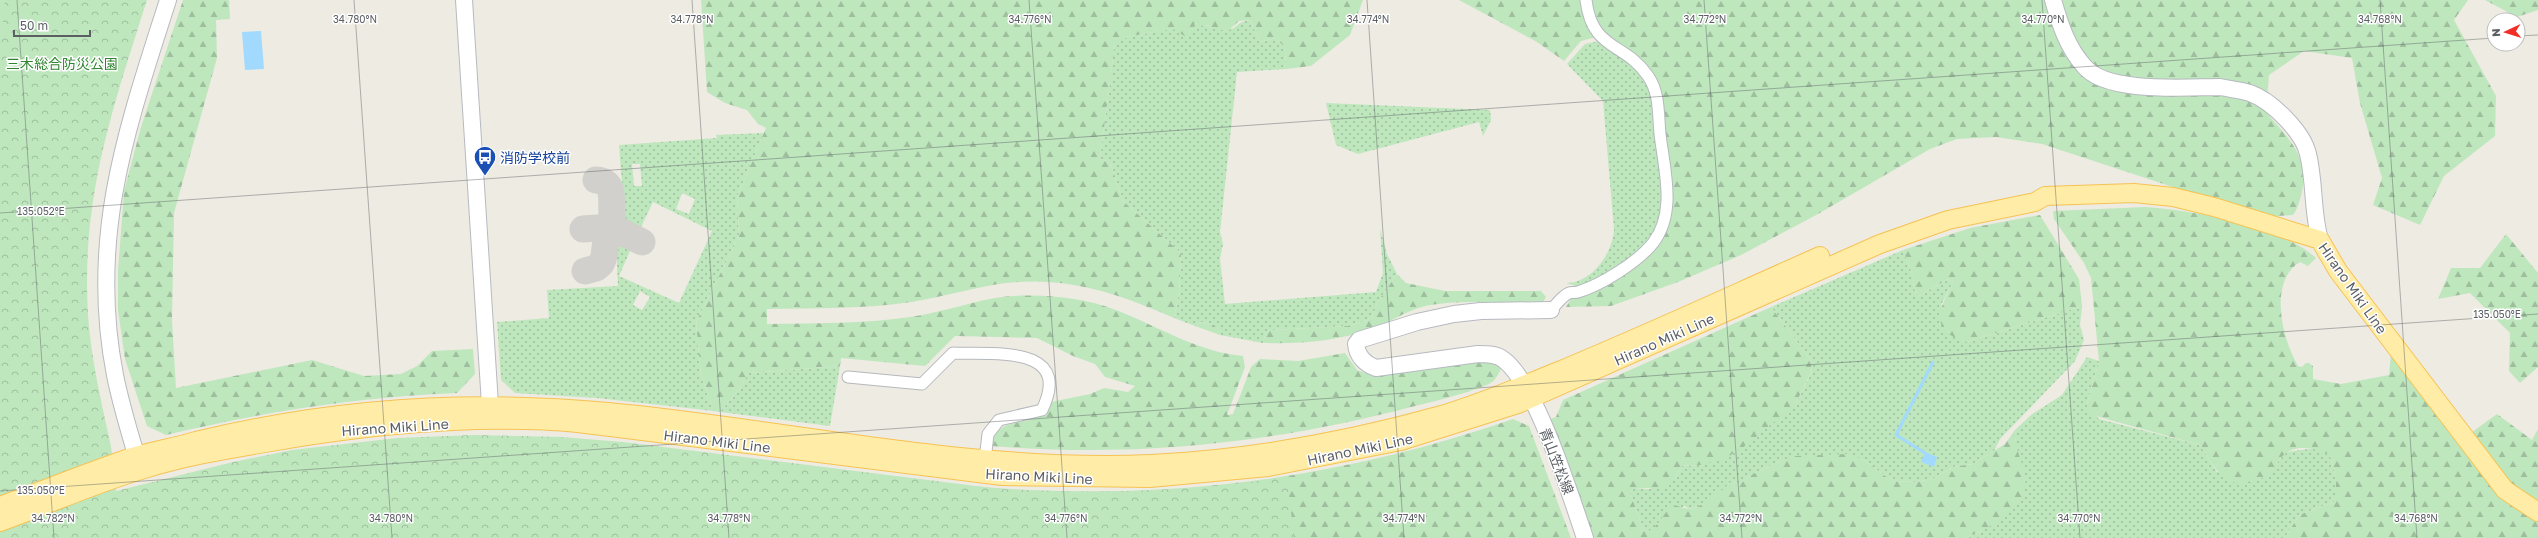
<svg xmlns="http://www.w3.org/2000/svg" width="2538" height="538" viewBox="0 0 2538 538" font-family="'Golos Text','Noto Sans JP',sans-serif">
<style>
.grass{fill:url(#grass-dots);fill-rule:evenodd}
.forest{fill:url(#forest-firs)}
.park{fill:url(#park-crowns)}
.pitch{fill:#bfe7be}
.water{fill:#a2daff}
.lines{fill:none;stroke-linecap:round;stroke-linejoin:round}
.stream{stroke:#a2daff;stroke-width:3}
.taxiway{stroke:#d1d0cc;stroke-width:27}
.street-casing{stroke:#b5b9bd;stroke-width:13}
.secondary-casing{stroke:#b6bac0;stroke-width:18}
.primary-casing{stroke:#f7c253;stroke-width:20}
.street{stroke:#fff;stroke-width:11}
.secondary{stroke:#fff;stroke-width:16}
.primary{stroke:#ffeda7;stroke-width:18}
.ticks{fill:none;stroke:#5b5f64;stroke-width:1;stroke-opacity:0.45}
.labels{text-anchor:middle;dominant-baseline:central;stroke-width:3;stroke-linejoin:round;paint-order:stroke}
.park-label{font-size:14px;fill:#318531;stroke:#fff}
.transit-label{font-size:14px;fill:#164399;stroke:#fff;text-anchor:start}
.street-label{font-size:14px;fill:#5b5f64;stroke:#fff}
.ticks-label{font-size:10px;text-anchor:middle;fill:#5b5f64;stroke:#fff;stroke-width:3;stroke-linejoin:round;paint-order:stroke}
</style>
<defs>
<pattern id="grass-dots" width="8" height="8" patternUnits="userSpaceOnUse"><rect width="8" height="8" fill="#bfe7be"/><path d="M2 2h.1M6 6h.1" fill="none" stroke="#9ebe9e" stroke-width="1.8" stroke-linecap="round"/></pattern>
<pattern id="forest-firs" width="22" height="20" patternUnits="userSpaceOnUse"><rect width="22" height="20" fill="#bfe7be"/><path d="M5 1l3.5 6h-7zM16 11l3.5 6h-7z" fill="#9ebe9e"/></pattern>
<pattern id="park-crowns" width="20" height="18" patternUnits="userSpaceOnUse"><rect width="20" height="18" fill="#bfe7be"/><path d="M2 6a3 3 0 1 1 6 0M12 15a3 3 0 1 1 6 0" fill="none" stroke="#9ebe9e"/></pattern>
</defs>
<rect width="100%" height="100%" fill="#eeebe2"/>
<path class="grass" d="M1250,20L1260,42L1275,38L1285,47L1286,69L1237,72L1220,232L1223,244L1220,259L1225,304L1376,292L1383,273L1380,229L1387,254L1397,274L1377,303L1373,316L1367,320L1349,326L1272,330L1266,332L1263,343L1220,335L1221,332L1212,324L1201,322L1195,326L1174,318L1179,293L1181,253L1123,201L1110,162L1100,159L1115,42L1131,36L1194,25L1198,22C1206,25 1220,32 1228,30C1238,28 1236,22 1250,20Z
M1599,41L1632,63L1650,87L1664,190L1659,223L1653,237L1630,260L1580,287L1566,283C1592,283 1613,253 1614,229L1603,101L1567,64L1585,44Z
M1326,103L1490,110L1491,120L1483,136L1479,122L1358,154L1336,145Z
M764,133L737,197L739,236L696,322L701,375L714,411L597,398L515,393L501,380L497,322L549,318L547,290L618,286L616,247L618,244L628,248L630,251L619,276L679,303L712,231L653,202L641,227L625,221L619,145L717,138L716,135ZM632,164H640L642,186H634ZM682,193L695,199L689,214L676,209ZM640,291L650,297L642,310L633,305Z
M1903,250L1913,276L1914,289L1919,296L1948,279L1953,282L1941,305L1967,342L2082,306L2080,325L2084,340L2075,361L2000,439L1994,451L1973,464L1953,467L1934,478L1918,482L1897,481L1885,476L1863,459L1782,460L1751,475L1741,483L1731,482C1720,493 1705,506 1690,509L1684,506L1648,532L1643,528L1630,493L1634,488L1649,489L1675,478L1682,466L1700,465L1795,405L1812,371L1810,359L1771,307Z
M2087,357L2099,361L2087,404L2099,419L2200,445L2217,472L2267,475L2286,452L2316,448L2330,455L2336,478V501L2299,515L2285,538H1965L1981,531L2024,474L2016,450L2015,430L2031,415L2062,395Z
M840,366L830,426L720,412L740,388L748,373Z"/>
<path class="forest" d="M183,0H229L230,19L216,20L217,58L174,213L172,320L176,388L312,360L364,376L401,374L417,366L432,351L473,349L475,374L457,393C358,397 262,412 166,435L147,426L125,359L118,310V271L124,191L141,127Z
M701,0H1363L1350,35L1311,66L1286,69L1285,47L1275,38L1260,42L1250,20L1239,21L1229,30H1216L1207,25L1201,26L1198,22L1194,25L1188,38L1173,29L1131,36L1115,43L1100,159L1110,162L1123,201L1181,253L1179,293L1174,318C1114,292 1064,275 998,284C969,289 941,297 912,302C864,309 816,308 767,309V324C815,323 862,324 910,317C939,313 967,303 995,298C1021,294 1049,295 1074,299C1134,307 1183,351 1243,356L1245,367L1227,415L1233,414L1251,367L1260,359L1298,361L1345,353L1357,370L1376,377L1443,365L1486,361L1493,362L1501,369C1499,373 1496,379 1492,382C1483,389 1429,403 1415,406C1276,443 1135,458 992,446C996,410 1039,433 1051,402L1090,394L1104,388L1128,392L1135,386L1105,377L1095,364L1073,356L1037,338L955,336L925,366L841,358L840,366L748,373L740,388L720,412L714,411L701,375L696,322L739,236L737,197L766,128L758,124L747,110L725,103L707,92Z
M1459,0H1583L1596,37L1581,41L1564,61L1537,42Z
M1589,0H2468L2454,20L2496,96L2495,136L2444,176L2420,225L2373,205L2382,178L2360,103L2352,58L2304,51L2269,75L2266,112C2288,139 2309,154 2302,192C2300,199 2298,209 2293,215L2264,217L2042,144L1996,137L1957,139L1930,149L1818,214L1741,255L1678,282L1611,306L1566,307L1571,299L1584,293L1663,232L1658,89L1598,29Z
M2485,0H2538V10L2517,17Z
M2145,207C2192,210 2282,226 2316,258L2308,266L2300,262C2268,281 2282,339 2298,366L2302,367L2306,363H2309L2313,366V379L2341,384L2389,375L2391,354L2457,443L2497,414L2532,440L2538,429V538H2285L2299,515L2336,501V478L2330,455C2318,449 2298,444 2286,453C2278,459 2274,470 2266,476C2261,479 2257,481 2252,482C2224,490 2213,465 2200,445L2092,415L2088,411L2087,404L2099,361L2091,278L2084,263L2054,219L2053,211Z
M2040,215L2079,279L2082,306L1967,342C1927,331 1940,308 1953,282L1948,279L1919,296L1914,289L1913,276L1903,250L1970,228Z
M2506,234L2538,273V367L2520,383L2509,371L2510,333L2470,293L2438,299L2451,268H2480Z
M1397,274L1406,283L1445,291H1541L1546,297L1542,304C1509,303 1452,299 1422,307C1406,311 1390,322 1375,328C1339,341 1301,344 1263,343L1266,332L1271,330L1349,326L1367,320L1373,316L1377,303Z
M1771,307L1810,359L1812,370L1795,405L1741,449L1724,459L1700,465L1682,466L1675,478L1661,488H1634L1630,493L1643,528L1648,532C1659,526 1663,513 1673,505C1679,506 1686,509 1691,509C1701,508 1724,489 1731,482L1741,483L1751,475L1782,460L1795,456L1847,454L1863,459L1885,476L1897,481L1918,482L1934,478L1953,467L1973,464L2005,444L2015,430C2015,451 2023,461 2025,478C2030,509 1988,528 1965,538H1593L1582,504L1550,419L1556,417L1563,400Z
M1201,322L1212,324L1222,332L1220,335L1195,326Z
M1513,419L1529,426L1571,538H987L918,480C1120,507 1321,486 1513,419Z"/>
<path class="park" d="M0,0H147C112,110 81,198 88,315C91,357 100,396 109,437C113,454 114,473 116,491L233,462L292,450L397,438L474,435L561,437L623,442L1000,489C1096,494 1192,492 1287,477L1294,538H0Z"/>
<path class="pitch" d="M0,0H6L2,9L4,31L0,34Z"/>
<path class="water" d="M261,31L264,69L245,70L242,32Z
M1925,452L1937,457L1934,467L1921,462Z"/>
<g class="lines">
<path class="stream" d="M1925,453L1896,435L1933,362"/>
<path class="taxiway" d="M596,180C623,182 604,215 617,230
M583,229L612,227L642,242
M585,271L596,268L601,264C609,251 598,233 623,233"/>
<g class="street-casing">
<path id="street" d="M1551,310C1556,305 1562,296 1569,293C1571,292 1575,293 1578,292C1601,285 1638,262 1653,243C1677,212 1664,169 1660,134C1658,115 1660,93 1648,76C1625,42 1592,51 1586,0
M848,377L922,384L953,353C992,355 1074,344 1042,410L999,420L988,434L985,460"/>
</g>
<g class="secondary-casing">
<path id="secondary" d="M464,0L491,420
M2053,0C2060,24 2067,47 2084,66C2106,94 2187,87 2220,87C2230,89 2241,90 2250,93C2272,101 2303,132 2308,154C2315,182 2312,212 2320,240
M1551,310L1481,311L1454,314L1417,322L1359,340L1356,344C1357,356 1365,364 1376,368L1478,354C1487,354 1497,354 1504,360C1536,384 1571,497 1585,538
M140,468C131,437 121,406 115,375C88,237 127,128 168,0"/>
</g>
<g class="primary-casing">
<path id="primary" d="M0,506C44,490 88,472 132,457C153,451 175,447 196,441C331,408 470,399 608,412C789,429 968,472 1151,464C1247,459 1345,442 1438,416C1480,404 1521,386 1561,370C1648,334 1734,294 1820,256
M0,522C47,505 94,484 141,470C182,457 223,450 265,443C367,425 475,414 578,423L1002,476L1150,478L1268,467L1401,441L1518,404L1880,244L1948,220L2035,202L2045,196L2134,193L2173,197L2214,207L2320,240L2338,271L2505,490L2538,512"/>
</g>
<use href="#street" class="street"/>
<use href="#secondary" class="secondary"/>
<use href="#primary" class="primary"/>
</g>
<path class="ticks" d="M17,0L54,538M354,0L392,538M692,0L729,538M1029,0L1067,538M1367,0L1404,538M1704,0L1742,538M2042,0L2080,538M2380,0L2417,538M2518,36L2538,35M0,213L2494,38M0,491L2538,314"/>
<defs>
<g id="bus-pin" transform="scale(1.15)"><path d="M0 17L-7.5 6A9.5 9.5 0 1 1 7.5 6Z" fill="#1a4fb4" stroke="#fff"/><path d="M-5-6H5V4H4V6H2V4H-2V6H-4V4H-5ZM-3.5-4V0h7V-4ZM-3.5 1.2v1.5H-2V1.2ZM2 1.2v1.5H3.5V1.2Z" fill="#fff"/></g>
</defs>
<g fill-rule="evenodd">
<use href="#bus-pin" x="485" y="157"/>
</g>
<g class="labels">
<g class="park-label">
<text x="62" y="63">三木総合防災公園</text>
</g>
<g class="transit-label">
<text x="500" y="157">消防学校前</text>
</g>
<g class="street-label">
<text transform="translate(2353 288) rotate(55)">Hirano Miki Line</text>
<text transform="translate(1664 339) rotate(-24)">Hirano Miki Line</text>
<text transform="translate(395 427) rotate(-4)">Hirano Miki Line</text>
<text transform="translate(717 441) rotate(7)">Hirano Miki Line</text>
<text transform="translate(1360 449) rotate(-12)">Hirano Miki Line</text>
<text transform="translate(1557 461) rotate(69)">青山笠松線</text>
<text transform="translate(1039 476) rotate(3)">Hirano Miki Line</text>
</g>
</g>
<g class="ticks-label">
<text x="355" y="23">34.780°N</text>
<text x="692" y="23">34.778°N</text>
<text x="1030" y="23">34.776°N</text>
<text x="1368" y="23">34.774°N</text>
<text x="1705" y="23">34.772°N</text>
<text x="2043" y="23">34.770°N</text>
<text x="2380" y="23">34.768°N</text>
<text x="41" y="215">135.052°E</text>
<text x="2497" y="318">135.050°E</text>
<text x="41" y="494">135.050°E</text>
<text x="53" y="522">34.782°N</text>
<text x="391" y="522">34.780°N</text>
<text x="729" y="522">34.778°N</text>
<text x="1066" y="522">34.776°N</text>
<text x="1404" y="522">34.774°N</text>
<text x="1741" y="522">34.772°N</text>
<text x="2079" y="522">34.770°N</text>
<text x="2416" y="522">34.768°N</text>
</g>
<g transform="translate(2506 32) rotate(266)"><circle r="19" fill="#ffffff" stroke="#bdbfc1"/>
<path d="M0-3L7 15L0 10L-7 15Z" fill="#f02e26"/>
<text y="-6" font-size="11" font-weight="bold" text-anchor="middle" fill="#5b5f64">N</text>
</g>
<path d="M14 30v6h76v-6" fill="none" stroke="#5b5f64" stroke-width="2"/>
<text x="20" y="30" font-size="12" fill="#5b5f64" stroke="#ffffff" stroke-width="3" paint-order="stroke">50 m</text>
</svg>
